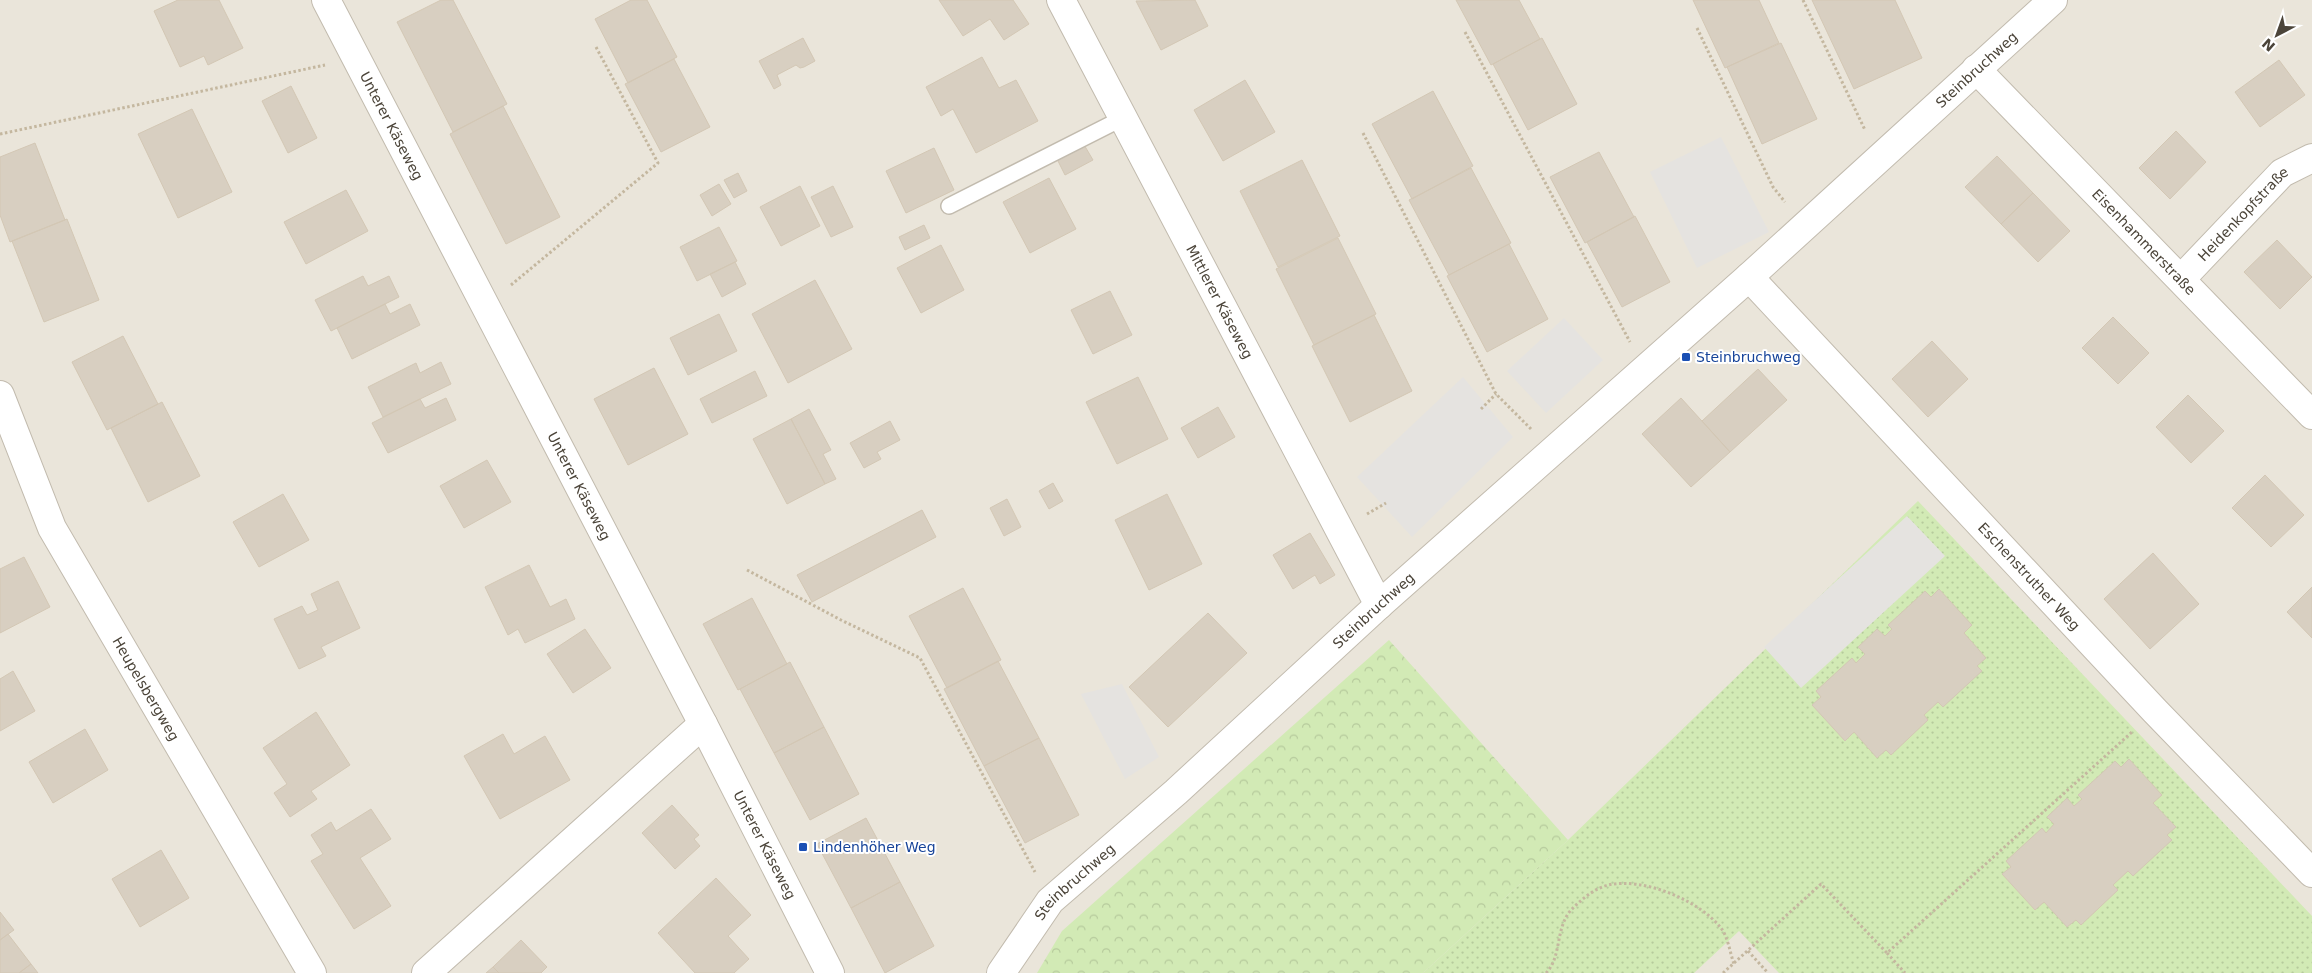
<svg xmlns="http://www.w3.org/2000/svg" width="2312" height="973" viewBox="0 0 2312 973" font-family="'DejaVu Sans',sans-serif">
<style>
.residential{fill:#eae5da}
.green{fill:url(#green-dots)}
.forest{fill:url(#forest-crowns)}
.parking{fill:#e5e3e0}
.building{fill:#d8cfc1;stroke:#d3c7b4}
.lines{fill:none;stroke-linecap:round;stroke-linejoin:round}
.lane-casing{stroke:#c2bbae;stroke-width:18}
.street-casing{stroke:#c2bbae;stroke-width:30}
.path{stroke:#c4b79f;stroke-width:3;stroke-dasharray:2.5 2.5;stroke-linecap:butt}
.lane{stroke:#fff;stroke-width:15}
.street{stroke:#fff;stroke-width:28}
.transit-dot{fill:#1a4fb4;stroke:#fff;stroke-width:2}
.labels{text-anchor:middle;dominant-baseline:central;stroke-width:4;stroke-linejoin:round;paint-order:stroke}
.street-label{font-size:14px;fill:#4b4439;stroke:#fff}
.transit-label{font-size:14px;fill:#164399;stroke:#fff;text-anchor:start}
</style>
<defs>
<pattern id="green-dots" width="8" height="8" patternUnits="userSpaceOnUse" patternTransform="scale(1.25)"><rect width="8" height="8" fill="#d2eab5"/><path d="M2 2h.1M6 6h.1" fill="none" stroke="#b6ca9c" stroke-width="1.8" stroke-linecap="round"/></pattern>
<pattern id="forest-crowns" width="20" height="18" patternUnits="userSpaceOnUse" patternTransform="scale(1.25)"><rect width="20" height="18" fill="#d2eab5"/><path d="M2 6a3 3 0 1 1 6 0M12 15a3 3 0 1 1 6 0" fill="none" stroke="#b6ca9c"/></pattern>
</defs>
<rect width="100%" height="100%" fill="#f6f3ec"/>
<path class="residential" d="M0,0H2312V973H0Z"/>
<path class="green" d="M1918,501L2312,916V973H1779L1739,931L1694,973H1423L1568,840Z"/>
<path class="forest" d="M1389,640L1568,840L1423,973H1037L1062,931Z"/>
<path class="parking" d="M1721,137L1769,232L1697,268L1650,172Z
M1564,318L1603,360L1546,413L1507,371Z
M1463,377L1513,437L1412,537L1357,477Z
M1907,516L1945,556L1801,688L1764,647Z
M1122,684L1159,757L1125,779L1081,694Z"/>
<path class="building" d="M178,0H219L243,48L208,65L204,56L180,67L154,11Z
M441,0H453L507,104L453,132L397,22Z
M631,0H647L677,57L628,83L595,19Z
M939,0H1013L1029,24L1004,40L990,19L963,36Z
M1195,0L1208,26L1161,50L1136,1Z
M1456,0H1519L1540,39L1491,65Z
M1693,0H1759L1779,43L1725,68Z
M1812,0H1895L1922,58L1854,89Z
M803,38L815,61L804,67L800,68L796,65L777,75L781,85L774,89L759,61Z
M1542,38L1577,104L1528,130L1493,64Z
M1781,43L1817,119L1762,144L1727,67Z
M982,57L999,88L1016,80L1038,121L976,153L953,109L941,116L926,87Z
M674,59L710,127L661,152L625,84Z
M2279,60L2305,95L2260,127L2235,92Z
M1245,80L1275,132L1223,161L1194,110Z
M291,86L317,138L288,153L262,101Z
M1433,91L1473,166L1412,199L1372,124Z
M503,106L560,217L506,244L450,134Z
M192,109L232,192L178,218L138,134Z
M2176,131L2206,162L2170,199L2139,168Z
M35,143L65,220L10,242L0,215V157Z
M1083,143L1093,160L1065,175L1056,157Z
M934,148L954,190L906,213L886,171Z
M1599,152L1634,217L1585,243L1550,177Z
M1997,156L2033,193L2001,224L1965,187Z
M1302,160L1340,236L1278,267L1240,191Z
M1471,168L1511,243L1449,275L1409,200Z
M738,173L747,191L734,198L724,180Z
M1049,178L1076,229L1030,253L1003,202Z
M719,184L731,204L712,216L700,195Z
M800,186L820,226L781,246L760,207Z
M833,186L853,227L831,237L811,197Z
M346,190L368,231L306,264L284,222Z
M2033,193L2070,231L2038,262L2001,224Z
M1635,216L1670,282L1622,307L1587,242Z
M67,219L99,300L44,322L12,241Z
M924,225L930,238L905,250L899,237Z
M719,227L737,261L697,281L680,247Z
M1338,238L1376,314L1314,345L1276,269Z
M2277,240L2312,277L2280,309L2244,272Z
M1509,244L1548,319L1487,352L1447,276Z
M941,245L964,290L921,313L897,268Z
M735,262L746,284L722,297L710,274Z
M363,276L368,286L389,276L399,297L331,331L315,300Z
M815,280L852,349L788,383L752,314Z
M1110,291L1132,335L1093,354L1071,310Z
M385,304L390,314L410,304L420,325L352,359L337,328Z
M719,314L737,351L688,375L670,338Z
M1374,315L1412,391L1350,422L1312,346Z
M2113,317L2149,353L2118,384L2082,348Z
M123,336L158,404L107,430L72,362Z
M1932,341L1968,379L1928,417L1892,379Z
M441,362L451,384L383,417L368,387L416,363L420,373Z
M654,368L688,434L628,465L594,399Z
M1758,369L1787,400L1730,452L1702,421Z
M755,371L767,396L712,423L700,399Z
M1138,377L1168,439L1117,464L1086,402Z
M2188,395L2224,431L2191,463L2156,427Z
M446,398L456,420L388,453L372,423L420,399L425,408Z
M1681,398L1730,452L1691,487L1642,434Z
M162,402L200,476L148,502L111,428Z
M1218,407L1235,437L1198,458L1181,428Z
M809,409L831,450L823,454L836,479L825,484L791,419Z
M791,419L825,484L787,504L753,439Z
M890,421L900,440L877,452L881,459L864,468L850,443Z
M487,460L511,502L464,528L440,486Z
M2265,475L2304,515L2271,547L2232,508Z
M1053,483L1063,501L1049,509L1039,491Z
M283,494L309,540L259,567L233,522Z
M1167,494L1202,564L1149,590L1115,520Z
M1007,499L1021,527L1004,536L990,508Z
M922,510L936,537L812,602L797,575Z
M1310,533L1335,575L1320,584L1315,575L1293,589L1273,555Z
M2153,553L2199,604L2150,649L2104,599Z
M24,557L50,607L0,633V569Z
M529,565L550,607L566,599L575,619L525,643L518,629L508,635L485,587Z
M338,581L360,628L321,647L326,656L299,669L274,619L302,606L307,615L318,610L311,594Z
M2312,587V638L2287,612Z
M963,588L1001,660L947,688L909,616Z
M1939,589L1972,625L1964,633L1986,658L1977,666L1982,671L1943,707L1938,702L1924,715L1928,720L1891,755L1886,750L1877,758L1854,732L1845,741L1812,705L1821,697L1816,691L1852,658L1856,663L1865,654L1858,647L1877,629L1885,636L1892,629L1888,625L1925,591L1931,597Z
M752,598L787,664L738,690L703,624Z
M1208,613L1247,653L1168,727L1129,687Z
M585,629L611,668L573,693L547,654Z
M998,661L1039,738L984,766L944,689Z
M790,662L824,727L774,753L740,689Z
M13,671L35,711L0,731V679Z
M316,712L350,765L311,791L317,799L290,817L274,793L287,784L263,748Z
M824,727L859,794L810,820L774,753Z
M85,729L108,770L53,803L29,762Z
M503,734L514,754L545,736L570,780L500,819L464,756Z
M1039,738L1079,815L1025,843L984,766Z
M2129,759L2162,795L2153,803L2176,827L2167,835L2172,840L2133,876L2128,871L2113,885L2118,890L2081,925L2076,920L2067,927L2044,902L2035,910L2002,874L2011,867L2006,861L2042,828L2046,833L2054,824L2047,817L2067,798L2074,806L2082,799L2078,795L2115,761L2121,767Z
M672,805L699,835L694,839L700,846L675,869L642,833Z
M371,809L391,839L360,858L391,906L354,929L311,861L323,854L311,835L331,822L336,831Z
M866,818L900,882L851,908L817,844Z
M161,850L189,898L140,927L112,879Z
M716,878L751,915L728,936L749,959L734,973H695L658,933Z
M900,882L934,946L885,973L851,908Z
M0,912L14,930L0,940Z
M8,934L31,964L19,973H0V940Z
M521,940L547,967L541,973H499L493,967Z
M31,964L38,973H19Z
M493,967L499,973H486Z"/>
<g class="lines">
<g class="lane-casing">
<path id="lane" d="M949,206L1123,118"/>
</g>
<g class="street-casing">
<g id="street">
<path id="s1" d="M326,0L703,724L830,973"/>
<path id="s2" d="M1061,0L1379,605"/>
<path id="s3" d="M1976,69L2312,415"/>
<path id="s4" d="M1749,277L2155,711L2312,873"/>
<path id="s5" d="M2181,279L2282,173L2312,158"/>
<path id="s6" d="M0,395L52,528L312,973"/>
<path d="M426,973L703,724"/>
<path id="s7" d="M1001,973L1050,901L1176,792L1379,605L1749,277L2053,0"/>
</g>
</g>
<path class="path" d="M1803,0L1865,130
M1697,28L1773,187L1785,202
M1465,32L1630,342
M1363,133L1496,394L1531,429
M0,134L325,65
M511,285L658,163L596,47
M1481,409L1496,394
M1367,514L1386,503
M747,570L841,620L920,658L1035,872
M1748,951L1768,973
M1887,953L1905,973
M1546,973C1562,957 1555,928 1571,910C1581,900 1593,889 1608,885C1643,877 1699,900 1721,928C1728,937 1730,953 1734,964
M1723,973L1821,884L1887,953L2132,732"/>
<use href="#lane" class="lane"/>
<use href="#street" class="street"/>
</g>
<g class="transit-dot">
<rect x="1681" y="352" width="10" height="10" rx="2.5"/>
<rect x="798" y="842" width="10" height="10" rx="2.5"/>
</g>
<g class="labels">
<g class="street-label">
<text stroke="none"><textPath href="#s7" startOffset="1332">Steinbruchweg</textPath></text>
<text stroke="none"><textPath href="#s1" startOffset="142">Unterer Käseweg</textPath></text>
<text stroke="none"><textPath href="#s5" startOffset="90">Heidenkopfstraße</textPath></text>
<text stroke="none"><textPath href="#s3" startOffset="241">Eisenhammerstraße</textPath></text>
<text stroke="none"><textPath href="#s2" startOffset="341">Mittlerer Käseweg</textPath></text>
<text stroke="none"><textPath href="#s1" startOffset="548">Unterer Käseweg</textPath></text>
<text stroke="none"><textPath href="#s4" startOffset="410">Eschenstruther Weg</textPath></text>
<text stroke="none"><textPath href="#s7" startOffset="522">Steinbruchweg</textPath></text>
<text stroke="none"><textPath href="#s6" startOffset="329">Heupelsbergweg</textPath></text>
<text stroke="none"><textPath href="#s1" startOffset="952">Unterer Käseweg</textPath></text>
<text stroke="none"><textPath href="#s7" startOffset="118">Steinbruchweg</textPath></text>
</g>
<g class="transit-label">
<text x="1696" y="357">Steinbruchweg</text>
<text x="813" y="847">Lindenhöher Weg</text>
</g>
</g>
<g transform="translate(2277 35) rotate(221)" stroke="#ffffff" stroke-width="4" paint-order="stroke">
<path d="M0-4L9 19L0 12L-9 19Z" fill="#4b4439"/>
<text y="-8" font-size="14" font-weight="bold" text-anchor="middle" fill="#4b4439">N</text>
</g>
</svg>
